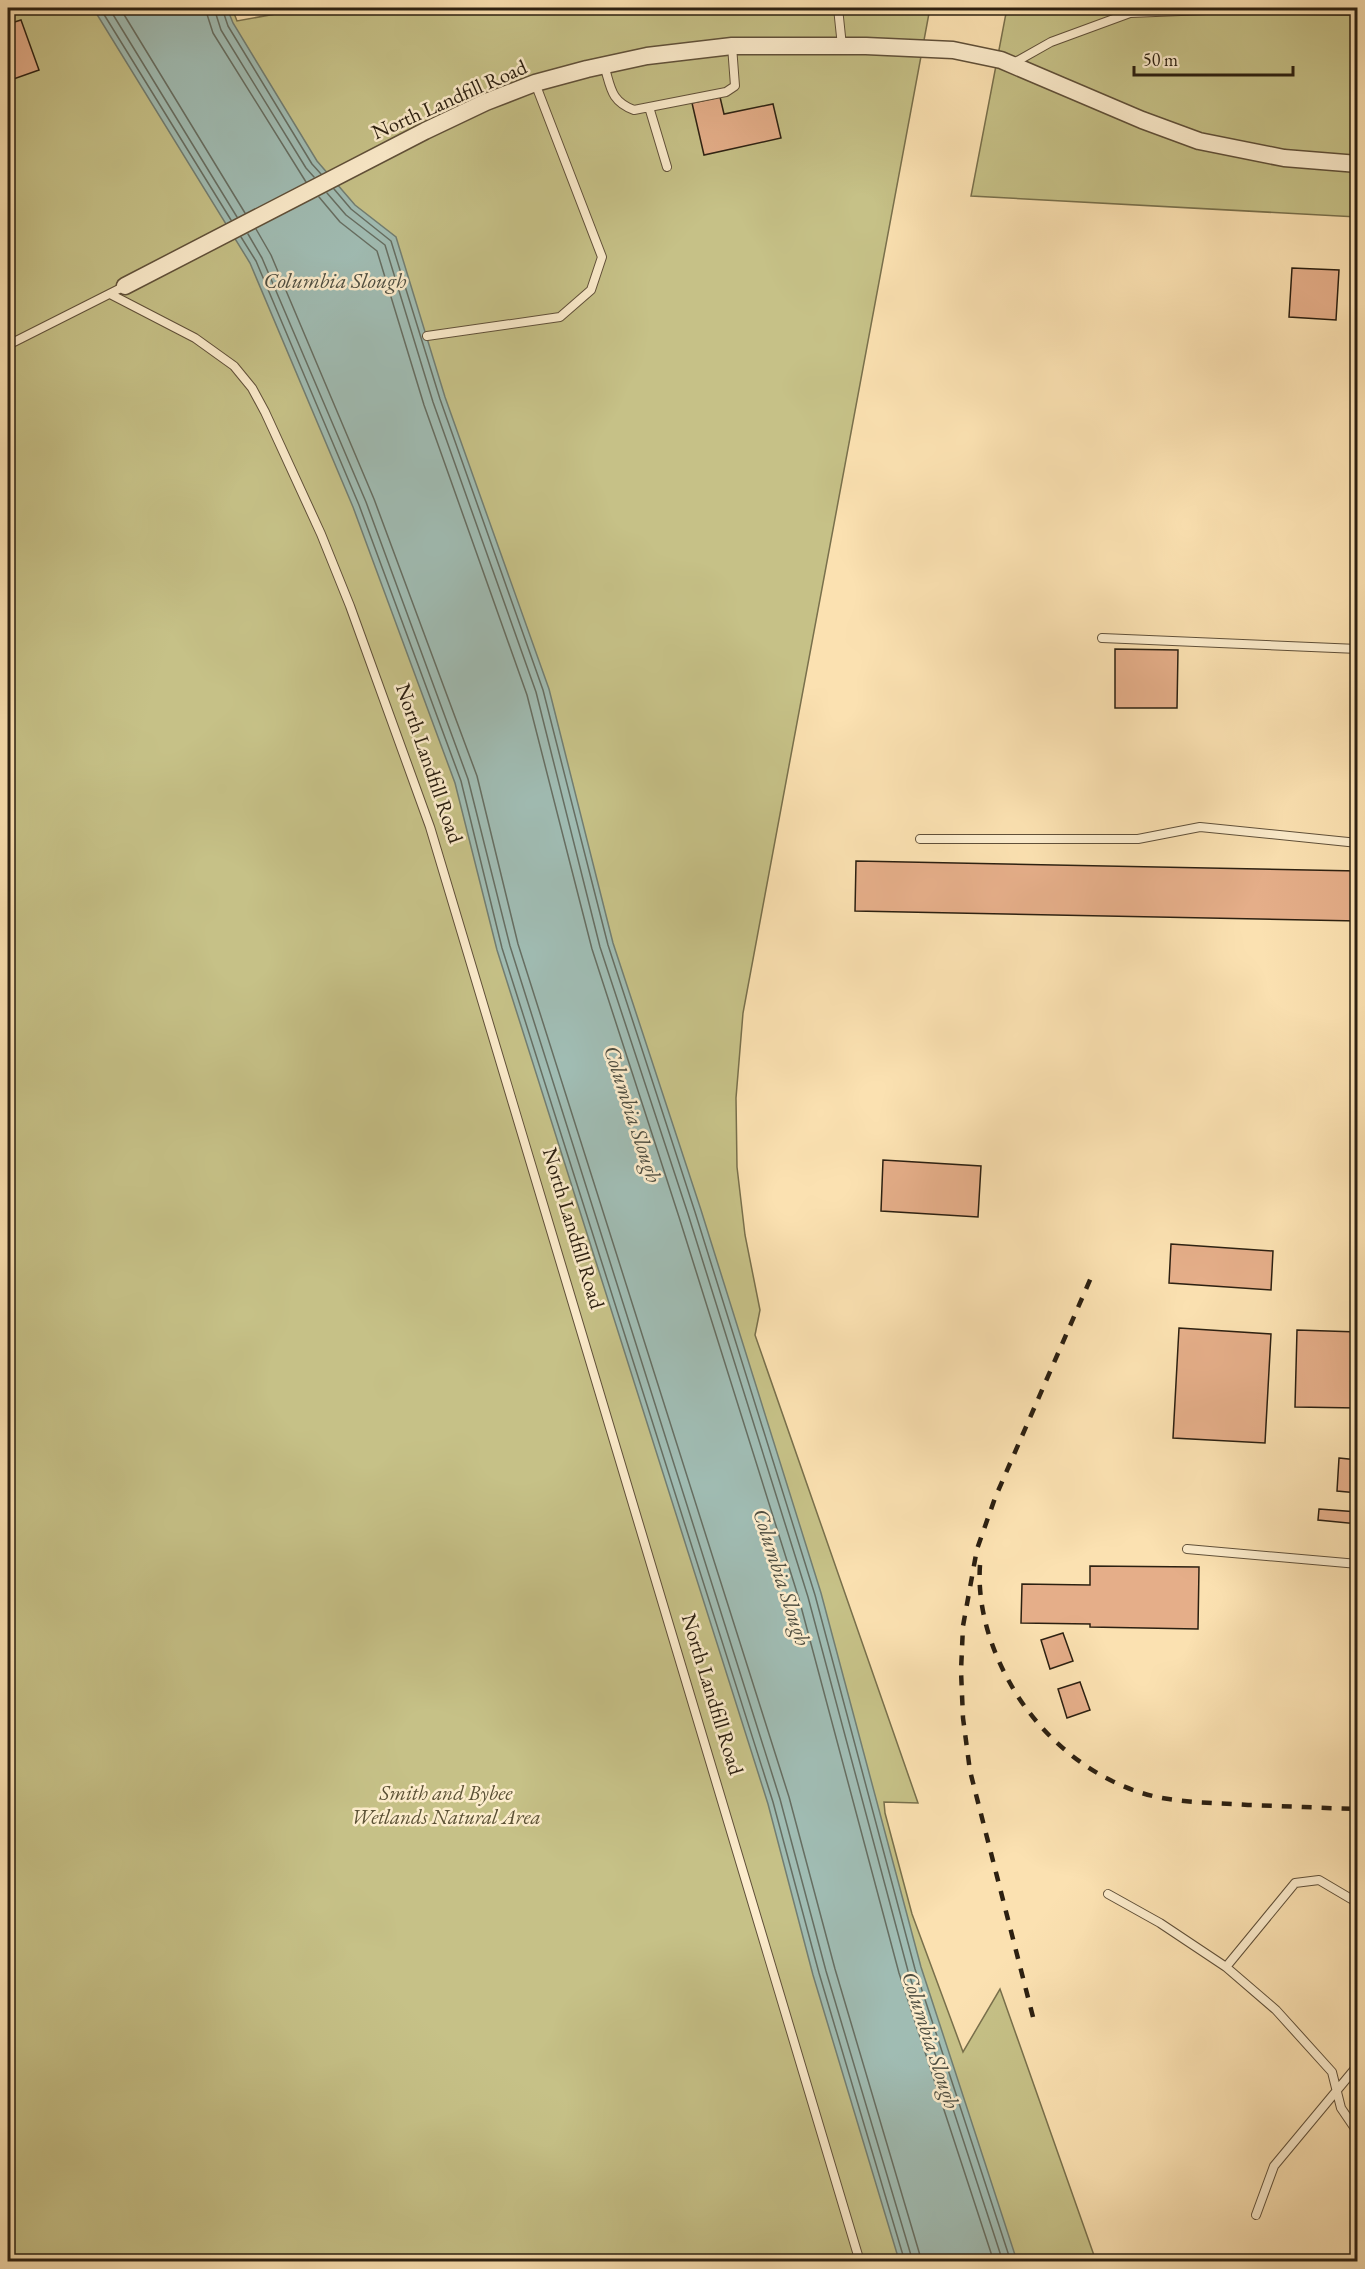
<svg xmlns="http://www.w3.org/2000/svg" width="1365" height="2269" viewBox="0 0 1365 2269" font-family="'EB Garamond',serif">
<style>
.green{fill:#c6c187;stroke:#79704c;stroke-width:1.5}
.water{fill:#a0bcb3;stroke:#727e72;stroke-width:1.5}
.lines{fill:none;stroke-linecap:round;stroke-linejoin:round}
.shore{stroke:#666e62;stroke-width:1.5}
.building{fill:#e5ae89;stroke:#2c2011;stroke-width:1.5}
.lane-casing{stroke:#605039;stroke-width:10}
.street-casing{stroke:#605039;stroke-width:19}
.lane{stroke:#fceccc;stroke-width:8}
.street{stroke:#fceccc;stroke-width:16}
.rail{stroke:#2c2011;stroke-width:4.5;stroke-dasharray:10 10;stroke-linecap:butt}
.labels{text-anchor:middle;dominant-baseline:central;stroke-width:5;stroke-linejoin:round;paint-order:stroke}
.street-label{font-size:21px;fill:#2c2011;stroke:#fceccc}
.park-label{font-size:21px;font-style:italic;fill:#5a5034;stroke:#fceccc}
.water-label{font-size:22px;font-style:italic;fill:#4f4f42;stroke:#fceccc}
</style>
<rect width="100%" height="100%" fill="#fbe1b1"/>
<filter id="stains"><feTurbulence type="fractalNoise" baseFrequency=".00333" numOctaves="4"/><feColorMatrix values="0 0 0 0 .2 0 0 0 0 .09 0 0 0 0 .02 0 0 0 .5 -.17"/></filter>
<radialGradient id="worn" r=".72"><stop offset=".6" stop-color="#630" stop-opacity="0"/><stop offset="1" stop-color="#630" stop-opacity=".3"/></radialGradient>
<path class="green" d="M8,8H232L237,21L308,8H930L743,1013L736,1098L737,1167L745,1235L760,1310L755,1335L918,1803L884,1802L885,1813L912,1914L963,2052L1000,1989L1096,2261L8,2262Z
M1007,8H1357V217L971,196Z"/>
<path class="water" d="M93,8H227L233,23L317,161L355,205L396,237L445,397L549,689L613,943L701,1210L821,1593L921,1967L1017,2261L900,2262L898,2257L813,1975L768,1804L497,950L455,783L353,507L250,263Z"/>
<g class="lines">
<path class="shore" d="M100,8L231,220
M109,8L237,217
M120,8L245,213
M205,8L213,33L306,182
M214,8L221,30L306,168L314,177
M222,8L228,26L312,164L321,174
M334,189L351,209L391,241L440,399L543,690L608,945L695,1212L815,1595L915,1969L1011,2262
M327,193L346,215L385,245L433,402L536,692L600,947L688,1214L808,1597L908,1971L1003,2262
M319,197L340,222L377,251L424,405L527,695L592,949L679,1217L799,1599L899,1973L994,2262
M256,229L271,255L374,499L477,776L518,944L789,1797L835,1969L922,2262
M248,234L262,258L366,502L468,779L510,946L780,1799L826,1971L913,2262
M241,237L256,261L359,505L461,781L502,948L773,1802L819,1973L905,2262"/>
</g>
<path class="building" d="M21,20L39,70L8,81V24Z
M720,97L724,114L773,104L781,138L704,155L692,103Z
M1292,268L1339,270L1336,320L1289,317Z
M1115,649L1178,650L1177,708H1115Z
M856,861L1358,871V921L855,911Z
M883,1160L981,1166L978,1217L881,1211Z
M1171,1244L1273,1251L1271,1290L1169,1283Z
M1179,1328L1271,1334L1265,1443L1173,1438Z
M1297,1330L1358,1332V1408L1295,1407Z
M1339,1458L1358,1460V1493L1337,1491Z
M1319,1509L1358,1512V1524L1318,1520Z
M1090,1566L1199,1567L1198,1629L1090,1627V1624L1021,1623L1022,1584L1090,1585Z
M1063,1633L1073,1661L1050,1669L1041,1640Z
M1080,1682L1090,1710L1067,1718L1058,1689Z"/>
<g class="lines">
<g class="lane-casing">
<path id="lane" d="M838,8L842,46
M1012,64L1051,42L1130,13L1232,9L1358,11
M604,65C611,87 610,101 634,110L726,92L735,86L732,46
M649,107L667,167
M110,294L195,338L234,366L252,388L265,412L321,534L350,606L430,827L860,2262
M427,336L560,317L591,290L602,257L535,83
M8,345L125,286
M1102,638L1358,649
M920,839H1138L1200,827L1358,843
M1187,1549L1358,1564
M1108,1894L1160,1923L1226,1967L1276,2010L1332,2072L1341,2108L1358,2133
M1226,1967L1295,1883L1319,1880L1358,1903
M1256,2215L1274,2166L1358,2065"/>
</g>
<g class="street-casing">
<path id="street" d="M125,286L425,131L486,102L535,83L587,69L647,56L732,46H866L953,50L1001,60L1142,120L1199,141L1284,158L1358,164"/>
</g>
<use href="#lane" class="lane"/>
<use href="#street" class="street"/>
<path class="rail" d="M980,1565C977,1605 990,1648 1010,1683C1040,1738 1098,1786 1162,1798C1190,1803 1219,1803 1248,1805C1285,1806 1321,1808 1358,1809
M1033,2017L970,1771L963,1718L961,1671L963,1626L977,1549L995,1498L1093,1273"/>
</g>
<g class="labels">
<g class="street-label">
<text transform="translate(449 99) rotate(-24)">North Landfill Road</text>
<text transform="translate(430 763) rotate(71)">North Landfill Road</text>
<text transform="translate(574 1228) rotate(73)">North Landfill Road</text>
<text transform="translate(713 1694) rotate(73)">North Landfill Road</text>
</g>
<g class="park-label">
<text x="446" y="1792">Smith and Bybee<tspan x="446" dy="24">Wetlands Natural Area</tspan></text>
</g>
<g class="water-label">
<text x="335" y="280">Columbia Slough</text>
<text transform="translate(633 1114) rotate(72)">Columbia Slough</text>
<text transform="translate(782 1577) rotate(72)">Columbia Slough</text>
<text transform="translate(931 2040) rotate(72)">Columbia Slough</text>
</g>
</g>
<rect width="1365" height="2269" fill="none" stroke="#fbe1b1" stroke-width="30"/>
<rect x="9" y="9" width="1347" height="2251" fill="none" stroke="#2c2011" stroke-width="3"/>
<rect x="15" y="15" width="1335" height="2239" fill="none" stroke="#2c2011" stroke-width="1.5"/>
<path d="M1134 66v9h159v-9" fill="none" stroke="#2c2011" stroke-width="3"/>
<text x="1143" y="66" font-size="18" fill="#2c2011" stroke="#fceccc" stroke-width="4.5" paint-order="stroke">50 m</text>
<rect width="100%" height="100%" filter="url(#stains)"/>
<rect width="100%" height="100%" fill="url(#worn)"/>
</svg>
